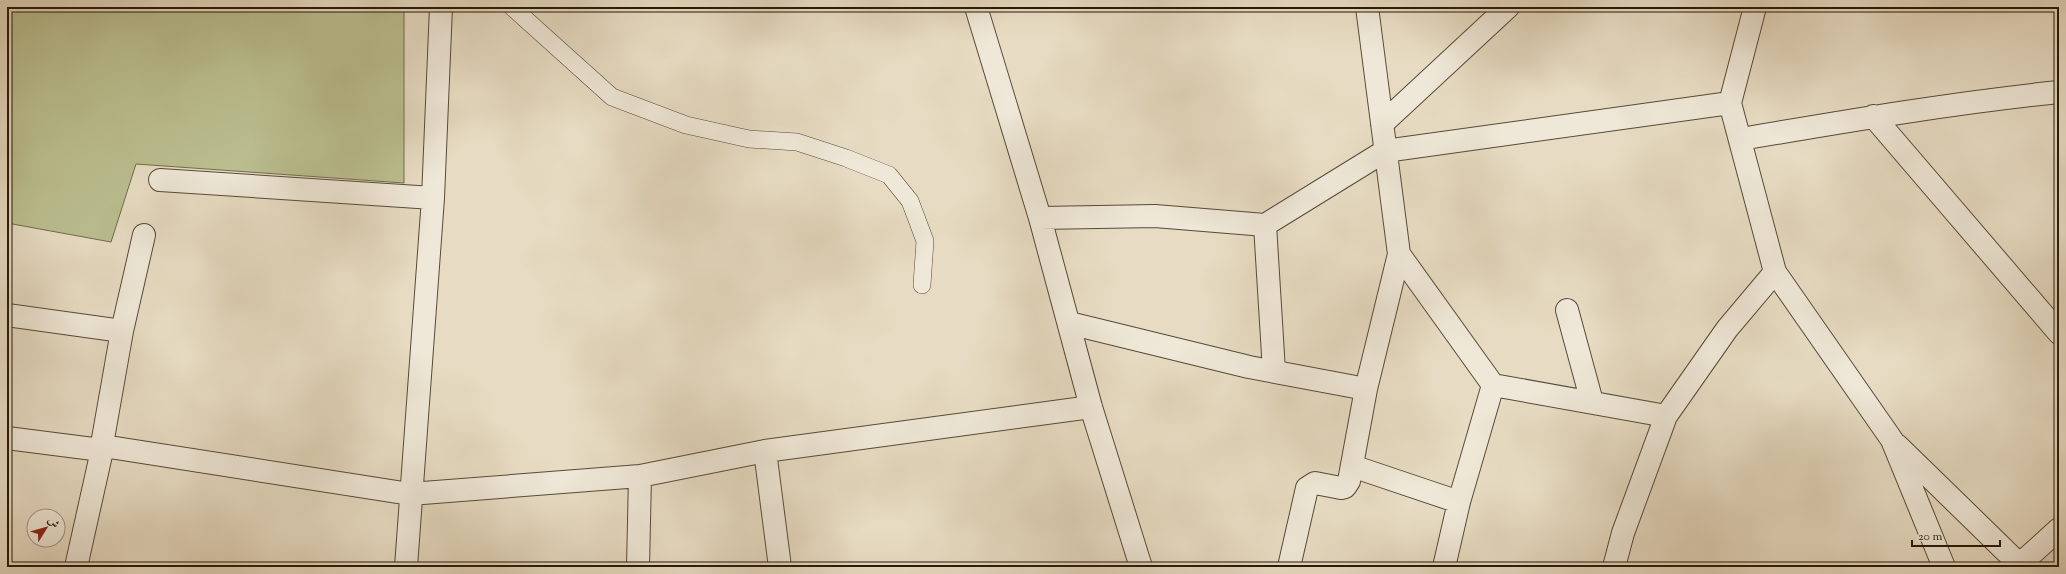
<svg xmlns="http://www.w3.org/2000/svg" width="2066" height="574" viewBox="0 0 2066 574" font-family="'Sorts Mill Goudy',Amiri,serif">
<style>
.green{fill:#bbbf90;stroke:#716c4c}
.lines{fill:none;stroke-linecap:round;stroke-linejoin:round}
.service-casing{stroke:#574a37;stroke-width:18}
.minor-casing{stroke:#574a37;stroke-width:24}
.service{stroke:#efe8d8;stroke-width:17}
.minor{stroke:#efe8d8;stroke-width:22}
</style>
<rect width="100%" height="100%" fill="#e7dcc3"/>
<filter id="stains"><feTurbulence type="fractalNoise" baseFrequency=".005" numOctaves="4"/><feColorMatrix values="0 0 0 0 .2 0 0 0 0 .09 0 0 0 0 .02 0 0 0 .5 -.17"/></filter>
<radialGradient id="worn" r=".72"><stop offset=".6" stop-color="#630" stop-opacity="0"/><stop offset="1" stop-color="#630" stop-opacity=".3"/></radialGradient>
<path class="green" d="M7,7H404V183L136,164L111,242L7,223Z"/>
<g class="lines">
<g class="service-casing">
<path id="service" d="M512,7L612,97L686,125L749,139L797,142L846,158L889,175L910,201L925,241L922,285"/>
</g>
<g class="minor-casing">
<path id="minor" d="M976,7L1040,218L1091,407L1141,567
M1367,7L1399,254L1493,385L1666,416
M1755,7L1730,103L1775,272L1892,440L1944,567
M1873,116L2059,333
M1382,124L1508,7
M1741,139C1847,121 1952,103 2059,92
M160,180L433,198
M1040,218L1155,216L1265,225
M1567,310L1592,402
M7,315L122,331
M1069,323L1249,367L1366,389
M1274,371L1265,225L1385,151L1730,103
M7,438L101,450L103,446L410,494L640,476L765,451L1091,407
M1898,446L2022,567
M101,450L122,331L144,235
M765,451L780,567
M1352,466L1459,502
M76,567L103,446
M406,567L433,198L441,7
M638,567L640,476
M1289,567L1307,488L1315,483L1341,488L1345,487L1349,481L1366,389L1399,254
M1444,567L1459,502L1493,385
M1614,567L1623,533L1666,416L1727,329L1775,272
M2017,567L2059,529"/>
</g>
<use href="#service" class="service"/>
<use href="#minor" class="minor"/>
</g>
<rect width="2066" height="574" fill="none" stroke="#e7dcc3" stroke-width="24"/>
<rect x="8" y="8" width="2050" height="558" fill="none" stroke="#271908" stroke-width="2"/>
<rect x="12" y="12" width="2042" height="550" fill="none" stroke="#271908"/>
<g transform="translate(46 528) rotate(53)"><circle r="19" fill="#efe8d8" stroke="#9f9585"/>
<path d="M0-3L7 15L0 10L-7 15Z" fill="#8f2418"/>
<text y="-6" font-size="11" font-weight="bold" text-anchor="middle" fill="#271908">ش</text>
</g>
<path d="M1912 540v6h88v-6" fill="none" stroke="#271908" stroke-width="2"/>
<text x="1918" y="540" font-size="12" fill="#271908" stroke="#efe8d8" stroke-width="3" paint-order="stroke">20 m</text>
<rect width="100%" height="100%" filter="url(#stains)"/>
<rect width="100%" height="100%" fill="url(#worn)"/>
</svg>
